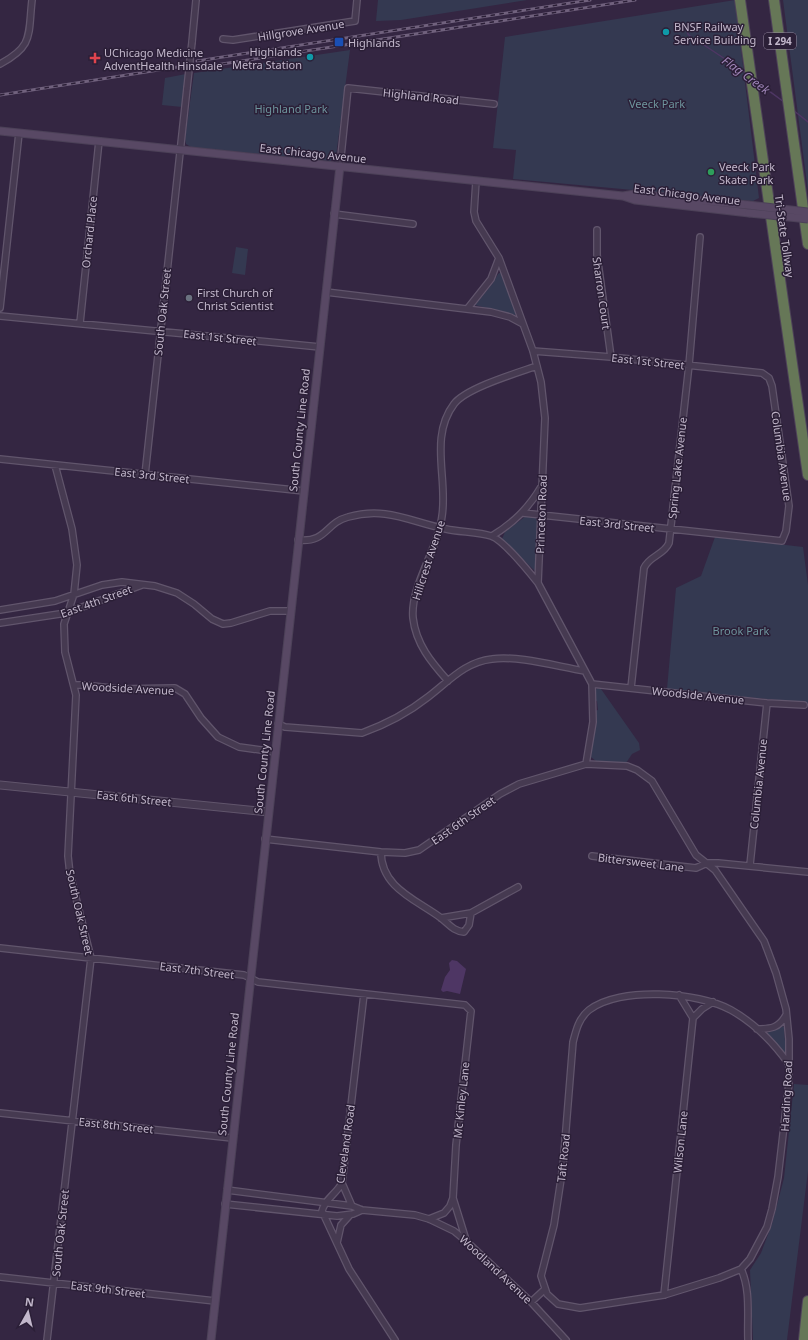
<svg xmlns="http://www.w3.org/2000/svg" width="808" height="1340" viewBox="0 0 808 1340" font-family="'Noto Sans',sans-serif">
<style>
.green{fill:#343951}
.water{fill:#4e3664}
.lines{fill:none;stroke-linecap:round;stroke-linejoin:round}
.stream{stroke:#4e3664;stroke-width:1.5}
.minor-casing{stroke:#61556c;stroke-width:8}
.tertiary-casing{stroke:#61556c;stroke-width:9}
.secondary-casing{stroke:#4c4158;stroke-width:9}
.motorway-casing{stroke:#4e4259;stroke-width:12}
.minor{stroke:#463a51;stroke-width:5.5}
.tertiary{stroke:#463a51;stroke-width:7}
.secondary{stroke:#584864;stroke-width:7}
.motorway{stroke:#667757;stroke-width:10}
.rail-casing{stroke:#70617d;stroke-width:3}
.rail{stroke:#2b1f37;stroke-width:1.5;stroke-dasharray:4.5;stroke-linecap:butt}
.minor-bridge-casing{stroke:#61556c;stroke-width:8;stroke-linecap:butt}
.secondary-bridge-casing{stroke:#4c4158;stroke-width:9;stroke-linecap:butt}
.minor-bridge{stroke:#463a51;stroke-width:5.5}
.secondary-bridge{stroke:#584864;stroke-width:7}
.culture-dot{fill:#0f9aa8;stroke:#2b1f37;stroke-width:1.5}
.transit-dot{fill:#1a4fb4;stroke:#2b1f37;stroke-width:1.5}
.health-dot{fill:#e0444e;stroke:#2b1f37;stroke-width:1.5}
.leisure-dot{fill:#2e9e5b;stroke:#2b1f37;stroke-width:1.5}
.worship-dot{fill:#6b7280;stroke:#2b1f37;stroke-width:1.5}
.labels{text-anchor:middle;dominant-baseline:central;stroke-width:3;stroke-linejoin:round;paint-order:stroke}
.shield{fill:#2b1f37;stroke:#95899f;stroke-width:1}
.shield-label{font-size:10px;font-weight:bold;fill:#c2b7cb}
.poi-label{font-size:11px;fill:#c2b7cb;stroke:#2b1f37;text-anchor:start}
.street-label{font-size:11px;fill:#c2b7cb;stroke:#2b1f37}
.park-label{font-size:11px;fill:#6e959d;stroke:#2b1f37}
.water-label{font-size:12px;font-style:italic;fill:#9f85b8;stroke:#2b1f37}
</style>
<rect width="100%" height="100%" fill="#342642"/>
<path class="green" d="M378,0H527L401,20L376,21Z
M735,0L759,198L753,201L513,179L516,150L493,148L505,37Z
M783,0H808V191Z
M350,50L336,156L330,161L191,147L186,144L185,139L194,73Z
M186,74L182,107L162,105L165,78Z
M236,247L248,249L245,275L232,273Z
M501,272L517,313L515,315L475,305L493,283L498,274Z
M526,516L535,517L537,520L536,572L502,539L505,532Z
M715,537L803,547L808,585V703L667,689L676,588L701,576Z
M598,688L601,689L639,743L640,750L632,754L626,763L597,762L591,757L594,732V711L598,710L597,701H594V691Z
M782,1026L784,1027L786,1055L767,1033Z
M794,1084L808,1085V1171L787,1340H753L750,1270L761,1253L772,1224L784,1178Z"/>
<path class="water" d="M452,960L457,961L466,969L460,994L447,991L443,992L441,990L445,977L450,970L449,963Z"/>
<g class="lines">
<path class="stream" d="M686,26L688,34L694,40L704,45L746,73
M757,82L784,102
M793,110L808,122"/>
<g class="minor-casing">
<path id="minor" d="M223,39L233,40L355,21L357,0
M192,42L196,0
M0,64C34,46 28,35 32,0
M340,166L348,88L494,104
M334,214L413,224
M597,230V255L611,357
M499,258L533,351L541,382L545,418L538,583L592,684L593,722L586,764
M326,292L491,312L510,317L523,324
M0,308L19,133
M468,308L491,279L499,258L476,221L474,212L476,181
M0,316L320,347
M80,323L99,141
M0,459L304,491
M145,475L187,88
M523,513L782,541L786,531L789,506L772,386L769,378L762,373L611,357L533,351
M492,536C513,523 528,509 541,487
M298,540C327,543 325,523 348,517C386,506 411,522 446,529C459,532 479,532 491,536C503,540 530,573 538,583
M0,610L55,601L102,585L122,582L155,586L177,593L194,604L212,619L223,624L231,623L270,611H290
M0,623L66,613L142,585
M448,681C431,662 416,644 413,618C410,586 438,550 442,516C448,479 429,437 454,404C466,388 517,373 537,366
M592,684L767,703L804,705
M75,685H84L120,689L175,688L185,694L201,718L218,737L239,747L275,752
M631,688L644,568C649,556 664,555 669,543L689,365L700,237
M278,724L285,727L362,733C384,725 409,712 428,697C449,681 465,662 492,659C518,655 559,667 585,671
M265,839L381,852L405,853L419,850L500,794L519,784L586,764L627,766L637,770L652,781L696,855L715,870L764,941L776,973L786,1009L789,1039V1083L778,1177L772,1209L767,1227L750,1259L741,1269C751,1290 747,1317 748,1340
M381,852C381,888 417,900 441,918C449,924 453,931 464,932L469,925L471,913
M592,856L696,868L707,863H718L808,872
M750,865L767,703
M441,918L471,913L518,887
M0,948L244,975L258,982L465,1005L471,1011L456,1145L453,1198L450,1206L444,1213L429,1219
M364,994L342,1183C337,1193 324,1200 322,1211L349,1269L395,1340
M693,1018L702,1009L713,1002
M757,1029C771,1029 779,1028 786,1015
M0,1113L232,1138
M342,1183L352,1206
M227,1190L352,1206L362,1210L415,1215L429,1219L454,1231L466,1241L531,1302L566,1340
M453,1198L466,1240
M225,1204L337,1216L353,1214L362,1210
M337,1243L341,1225L350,1215
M741,1269L719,1278L664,1295L580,1308L558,1304L547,1294L541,1276L554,1225L563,1166L573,1042C576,1030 579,1018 589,1010C620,986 698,992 731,1010C754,1023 773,1042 788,1063
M0,1277L215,1301
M664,1295L693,1018L679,995
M531,1302L544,1290
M47,1340L91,958L70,874L68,856L76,695L65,652L64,624L74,594L77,565L72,529L55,465"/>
</g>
<g class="tertiary-casing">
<path id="tertiary" d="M0,785L268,812"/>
</g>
<g class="secondary-casing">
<path id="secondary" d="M0,131L623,196L635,194L748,205
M623,196L635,200L749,213
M211,1340L340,166"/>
</g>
<g class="motorway-casing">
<path id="motorway" d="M740,0L808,475
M774,0L808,244
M804,1340L808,1301"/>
</g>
<use href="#minor" class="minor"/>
<use href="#tertiary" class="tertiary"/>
<use href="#secondary" class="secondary"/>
<use href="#motorway" class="motorway"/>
<g class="rail-casing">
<path id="rail" d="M197,61L590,0
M196,68L635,0
M0,95L184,66"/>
</g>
<use href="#rail" class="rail"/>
<g class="minor-bridge-casing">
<path id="minor-bridge" d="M187,88L192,42"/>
</g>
<g class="secondary-bridge-casing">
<path id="secondary-bridge" d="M748,205L808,212
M749,213L808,219"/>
</g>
<use href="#minor-bridge" class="minor-bridge"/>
<use href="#secondary-bridge" class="secondary-bridge"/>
</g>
<g class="culture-dot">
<circle cx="666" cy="32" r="4"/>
<circle cx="310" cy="57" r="4"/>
</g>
<rect class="transit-dot" x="334" y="37" width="10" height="10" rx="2"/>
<path class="health-dot" d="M93 52h4v4h4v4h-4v4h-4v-4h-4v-4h4z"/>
<circle class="leisure-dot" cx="711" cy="172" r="4"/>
<circle class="worship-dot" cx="189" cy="298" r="4"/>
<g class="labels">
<rect class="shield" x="764" y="33" width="32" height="16" rx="3"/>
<g class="shield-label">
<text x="780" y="41">I 294</text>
</g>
<g class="poi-label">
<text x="674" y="26">BNSF Railway<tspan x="674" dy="13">Service Building</tspan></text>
<text x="348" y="42">Highlands</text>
<text x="302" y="51" text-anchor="end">Highlands<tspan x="302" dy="13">Metra Station</tspan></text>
<text x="104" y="52">UChicago Medicine<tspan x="104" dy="13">AdventHealth Hinsdale</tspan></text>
<text x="719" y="166">Veeck Park<tspan x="719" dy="13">Skate Park</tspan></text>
<text x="197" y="292">First Church of<tspan x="197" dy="13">Christ Scientist</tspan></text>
</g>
<g class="street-label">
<text transform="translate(301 30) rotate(-9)">Hillgrove Avenue</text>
<text transform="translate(421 96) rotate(6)">Highland Road</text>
<text transform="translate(313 153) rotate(6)">East Chicago Avenue</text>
<text transform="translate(687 194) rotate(7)">East Chicago Avenue</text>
<text transform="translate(89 232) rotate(-84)">Orchard Place</text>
<text transform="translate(785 236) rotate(82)">Tri-State Tollway</text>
<text transform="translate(602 293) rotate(82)">Sharron Court</text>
<text transform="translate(162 312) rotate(-84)">South Oak Street</text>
<text transform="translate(220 337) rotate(6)">East 1st Street</text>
<text transform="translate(648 361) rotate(6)">East 1st Street</text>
<text transform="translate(299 430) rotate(-84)">South County Line Road</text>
<text transform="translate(782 456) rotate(82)">Columbia Avenue</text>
<text transform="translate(677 468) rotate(-84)">Spring Lake Avenue</text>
<text transform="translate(152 475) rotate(6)">East 3rd Street</text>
<text transform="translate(541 514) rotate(-88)">Princeton Road</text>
<text transform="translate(617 524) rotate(6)">East 3rd Street</text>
<text transform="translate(428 560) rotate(-72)">Hillcrest Avenue</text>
<text transform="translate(96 601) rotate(-20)">East 4th Street</text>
<text transform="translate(128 688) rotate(3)">Woodside Avenue</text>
<text transform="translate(698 695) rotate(6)">Woodside Avenue</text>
<text transform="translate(264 752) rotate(-84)">South County Line Road</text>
<text transform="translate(758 784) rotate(-84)">Columbia Avenue</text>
<text transform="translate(134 798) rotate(6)">East 6th Street</text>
<text transform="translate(463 820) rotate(-35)">East 6th Street</text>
<text transform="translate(641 862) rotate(7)">Bittersweet Lane</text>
<text transform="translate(80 912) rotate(77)">South Oak Street</text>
<text transform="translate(197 970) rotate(7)">East 7th Street</text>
<text transform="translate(228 1074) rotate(-84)">South County Line Road</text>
<text transform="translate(786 1096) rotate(-87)">Harding Road</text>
<text transform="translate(461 1100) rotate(-84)">Mc Kinley Lane</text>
<text transform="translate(116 1125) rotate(6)">East 8th Street</text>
<text transform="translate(680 1142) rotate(-84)">Wilson Lane</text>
<text transform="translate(345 1144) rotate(-82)">Cleveland Road</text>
<text transform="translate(563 1158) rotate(-84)">Taft Road</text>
<text transform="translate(60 1233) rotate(-84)">South Oak Street</text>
<text transform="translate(496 1269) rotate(43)">Woodland Avenue</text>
<text transform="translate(108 1289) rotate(7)">East 9th Street</text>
</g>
<g class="park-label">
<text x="657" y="103">Veeck Park</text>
<text x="291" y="108">Highland Park</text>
<text x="741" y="630">Brook Park</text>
</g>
<g class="water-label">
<text transform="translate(746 75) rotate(36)">Flag Creek</text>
</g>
</g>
<g transform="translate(28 1312) rotate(8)" stroke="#2b1f37" stroke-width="3" paint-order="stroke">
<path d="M0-3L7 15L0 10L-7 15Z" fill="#c2b7cb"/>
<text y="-6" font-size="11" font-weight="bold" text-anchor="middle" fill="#c2b7cb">N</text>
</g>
</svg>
